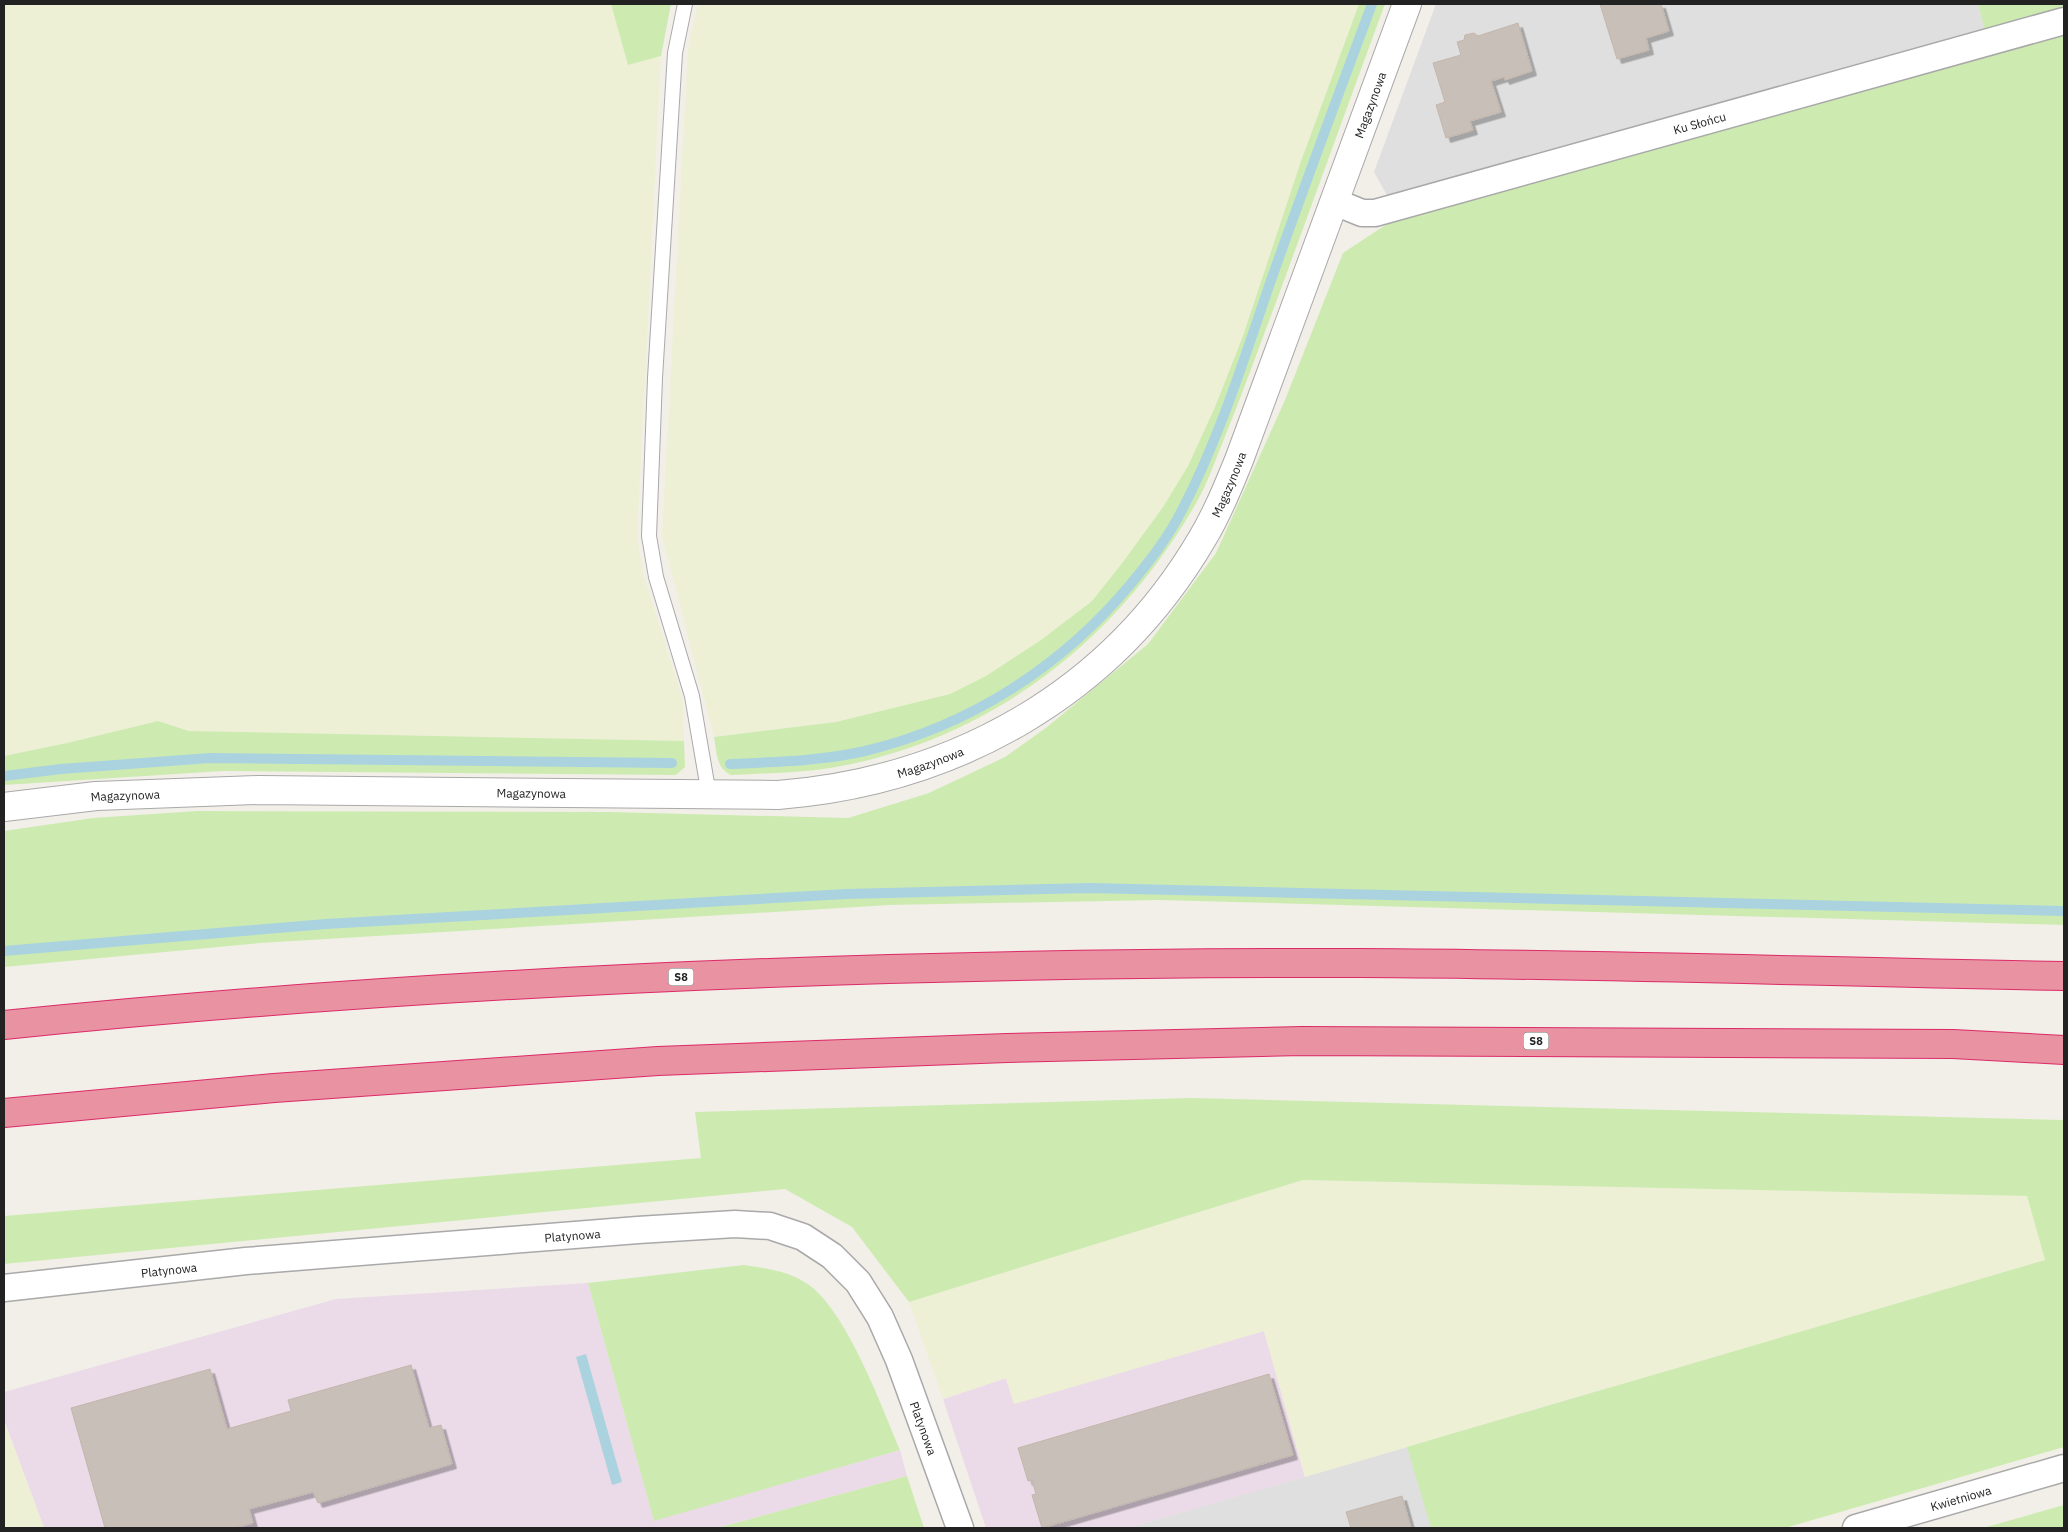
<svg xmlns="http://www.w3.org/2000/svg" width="2068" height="1532" viewBox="0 0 2068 1532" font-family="'IBM Plex Sans',sans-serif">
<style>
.residential{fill:#e0dfdf}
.industrial{fill:#ebdbe8}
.farmland{fill:#eef0d5}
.grass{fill:#cdebb0}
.water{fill:#aad3df}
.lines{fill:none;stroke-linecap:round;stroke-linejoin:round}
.stream{stroke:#aad3df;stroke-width:10}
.building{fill:#c7bfb8;stroke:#c4b6ab;filter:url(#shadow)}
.service-casing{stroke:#a9a9a9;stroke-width:16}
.minor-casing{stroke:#a9a9a9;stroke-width:29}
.tertiary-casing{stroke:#a9a9a9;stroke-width:30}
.motorway-casing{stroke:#dc2a67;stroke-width:30}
.service{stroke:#fff;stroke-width:14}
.minor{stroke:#fff;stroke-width:26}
.tertiary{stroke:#fff;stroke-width:28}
.motorway{stroke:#e892a2;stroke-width:28}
.labels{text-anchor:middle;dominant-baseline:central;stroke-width:4.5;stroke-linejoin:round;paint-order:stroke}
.shield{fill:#fff;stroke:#646464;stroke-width:1}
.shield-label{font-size:11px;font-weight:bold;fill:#222}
.street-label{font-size:12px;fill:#222;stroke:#fff}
</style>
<defs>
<filter id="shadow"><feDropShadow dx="4.5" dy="4.5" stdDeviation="0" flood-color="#0004"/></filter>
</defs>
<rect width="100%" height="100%" fill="#f2efe9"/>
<path class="residential" d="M1436,4H1978L1985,31L1388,197L1374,172Z
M1610,1387L1652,1528H1127L1407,1447Z"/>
<path class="industrial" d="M588,1283L654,1520L900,1450L907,1476L717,1528H44L4,1420V1392L336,1299Z
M1264,1331L1305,1477L1127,1528H986L943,1399L1006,1378L1014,1403Z"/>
<path class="farmland" d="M4,4H611L628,65L661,56L637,538L644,576L683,701L684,741L189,731L158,721L67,743L4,756Z
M698,4H1359L1301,161L1243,336L1215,407L1188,466L1163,507L1123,562L1092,601L1041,640L986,676L950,694L836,722L714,737L662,536L688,48Z
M1303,1180L2027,1196L2045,1260L1305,1477L1264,1331L1014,1404L1006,1378L943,1399L909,1302Z
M4,1420L44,1528H4Z"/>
<path class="grass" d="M611,4H671L661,56L628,65Z
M1359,4H1385C1348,104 1312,205 1275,305C1258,350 1242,395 1224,439C1215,461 1207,485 1195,505C1117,640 992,739 836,767C802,773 766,773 731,775C716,768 717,753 714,737L836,722L950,694L986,676L1041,640L1092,601L1123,562L1163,507L1188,466L1215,407L1243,336L1301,161Z
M1978,4H2064V9L1985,31Z
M2064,32V925L1159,900L890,905L260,943L4,967V831L93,818L197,811L610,812L848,818L929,793L1005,757L1047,727L1148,644L1216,553L1285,400L1343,253L1390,222Z
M158,721L189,731L684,741L685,767L676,775L223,771L4,785V756L67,743Z
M1191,1098L2064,1120V1447L1785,1528H1431L1407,1447L2045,1260L2027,1196L1303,1180L909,1302L852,1227L785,1189L4,1264V1216L701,1158L695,1112Z
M744,1265C765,1268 788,1271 806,1283C845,1307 882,1407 900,1450L654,1521L588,1283Z
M907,1476L924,1528H717Z
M2064,1505V1528H1983Z"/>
<path class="water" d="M586,1354L622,1482L612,1485L576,1357Z"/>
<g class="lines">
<path class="stream" d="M730,764C775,762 821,761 865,751C969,726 1060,668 1129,586C1149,562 1168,538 1182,510C1219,439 1243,362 1269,286C1302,192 1337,98 1372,4
M4,776L61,769L210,758L672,763
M4,951L326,924L846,894L1089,888L2064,911"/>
</g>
<path class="building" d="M1600,4H1661L1669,31L1646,38L1649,50L1617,59Z
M1518,23L1532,71L1505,80L1504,77L1491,81L1501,112L1470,121L1473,130L1446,138L1436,105L1445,102L1433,63L1461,55L1457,42L1464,40L1465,35L1474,33L1478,36Z
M411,1365L429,1428L441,1425L452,1464L318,1503L313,1492L249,1509L253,1523L235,1528H105L71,1408L210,1369L227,1429L291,1411L288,1400Z
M1269,1374L1293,1455L1042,1528L1032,1495L1036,1494L1032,1480L1028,1481L1018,1448Z
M1402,1496L1411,1528H1351L1346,1512Z"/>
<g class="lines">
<g class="service-casing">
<path id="service" d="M685,4L675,53L655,378L649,536L656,577L692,696L709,795"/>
</g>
<g class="minor-casing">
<g id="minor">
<path id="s1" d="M1335,202L1362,213H1375L2064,21"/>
<path id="s2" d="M4,1288L246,1261L638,1230L735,1224L770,1226L803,1237L832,1256L858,1282L880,1317L899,1360L960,1528"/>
<path id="s3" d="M1856,1528L2064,1468"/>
</g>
</g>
<g class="tertiary-casing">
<g id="tertiary">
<path id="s4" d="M4,807L96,796L258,790L778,795C955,781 1111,694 1202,539C1217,514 1228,487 1239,460L1407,4"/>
</g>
</g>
<g class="motorway-casing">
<path id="motorway" d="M4,1025C454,979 907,962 1360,963C1594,964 1829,972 2064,976
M4,1113L274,1088L658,1061L1007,1048L1302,1041L1953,1044L2064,1050"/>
</g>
<use href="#service" class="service"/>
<use href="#minor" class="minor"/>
<use href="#tertiary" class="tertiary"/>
<use href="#motorway" class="motorway"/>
</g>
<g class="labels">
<g class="shield">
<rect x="668.5" y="968.5" width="25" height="17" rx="4"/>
<rect x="1523.5" y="1032.5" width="25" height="17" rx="4"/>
</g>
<g class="shield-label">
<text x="681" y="977">S8</text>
<text x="1536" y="1041">S8</text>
</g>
<g class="street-label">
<text stroke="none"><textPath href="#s4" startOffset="1756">Magazynowa</textPath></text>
<text stroke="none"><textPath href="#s1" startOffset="379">Ku Słońcu</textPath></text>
<text stroke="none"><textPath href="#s4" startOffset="1351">Magazynowa</textPath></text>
<text stroke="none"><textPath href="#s4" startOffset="931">Magazynowa</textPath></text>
<text stroke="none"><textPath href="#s4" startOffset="528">Magazynowa</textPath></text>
<text stroke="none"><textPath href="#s4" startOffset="122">Magazynowa</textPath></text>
<text stroke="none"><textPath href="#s2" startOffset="571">Platynowa</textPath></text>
<text stroke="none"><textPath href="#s2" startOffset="166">Platynowa</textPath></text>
<text stroke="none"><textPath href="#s2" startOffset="1036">Platynowa</textPath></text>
<text stroke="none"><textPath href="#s3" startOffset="109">Kwietniowa</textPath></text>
</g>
</g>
<rect width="2068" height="1532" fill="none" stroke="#222222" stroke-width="10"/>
</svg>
